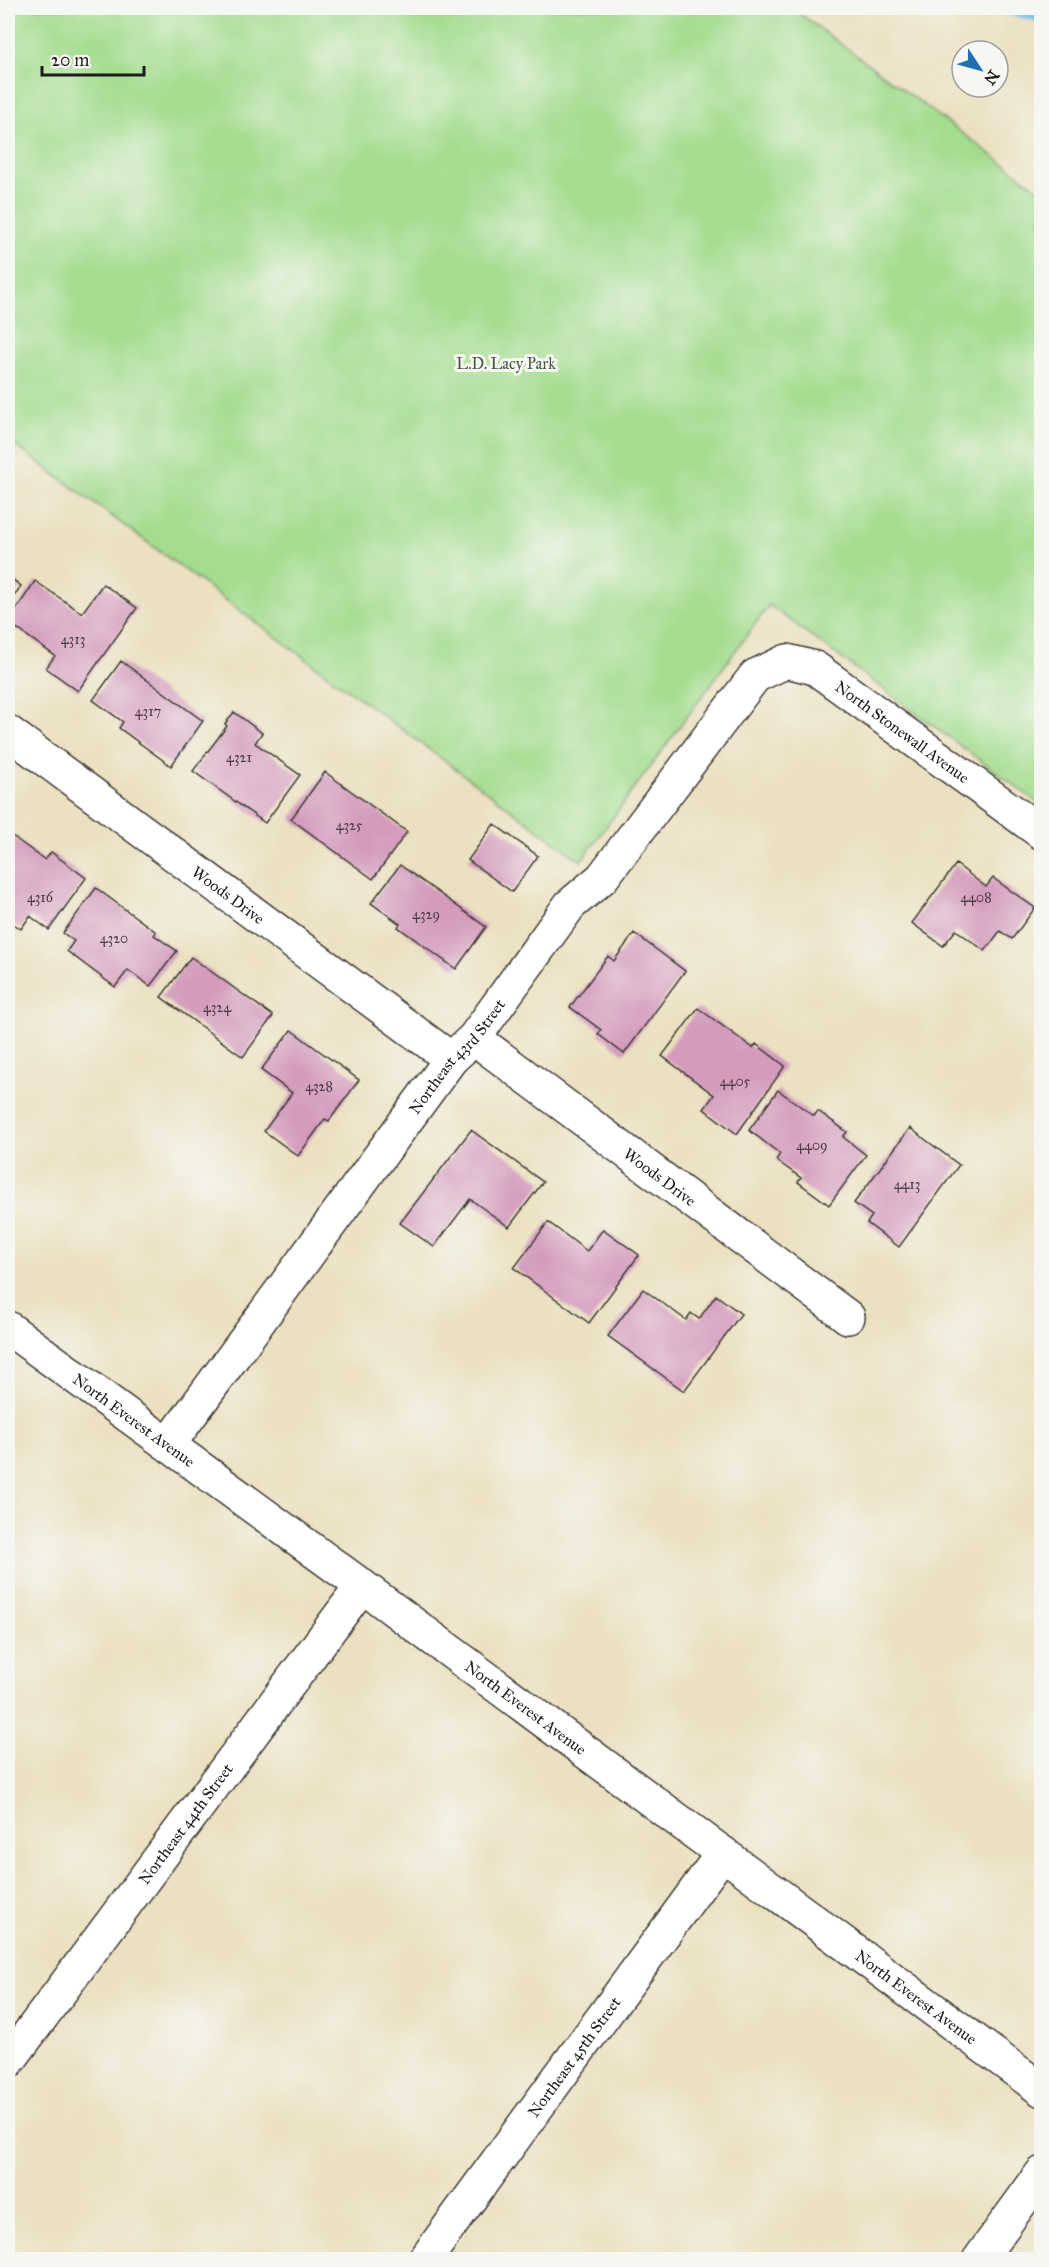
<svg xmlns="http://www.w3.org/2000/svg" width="1049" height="2267" viewBox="0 0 1049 2267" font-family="'IM FELL Great Primer',serif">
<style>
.green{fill:#a4dd8f;stroke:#607c56;stroke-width:1.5}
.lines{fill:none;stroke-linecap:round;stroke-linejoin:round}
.stream{stroke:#74c1ee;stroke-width:10}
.building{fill:#d49bbd}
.minor-casing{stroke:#3b3934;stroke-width:36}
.minor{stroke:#fff;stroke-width:33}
.labels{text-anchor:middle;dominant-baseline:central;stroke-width:6;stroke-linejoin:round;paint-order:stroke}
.number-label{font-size:14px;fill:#4a3c44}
.park-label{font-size:16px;fill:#45563e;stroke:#f6f6f2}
.street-label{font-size:16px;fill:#1c1c1c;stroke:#f6f6f2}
</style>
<rect width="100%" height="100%" fill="#f6f6f2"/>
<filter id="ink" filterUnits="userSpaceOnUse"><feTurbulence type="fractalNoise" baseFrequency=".0167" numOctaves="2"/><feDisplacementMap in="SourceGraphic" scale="12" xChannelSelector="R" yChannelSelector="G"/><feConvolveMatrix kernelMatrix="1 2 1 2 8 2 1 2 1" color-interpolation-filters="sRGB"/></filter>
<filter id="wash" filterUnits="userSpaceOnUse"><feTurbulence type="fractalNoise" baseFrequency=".008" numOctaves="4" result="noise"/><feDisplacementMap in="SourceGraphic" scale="24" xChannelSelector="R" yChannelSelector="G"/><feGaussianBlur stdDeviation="1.35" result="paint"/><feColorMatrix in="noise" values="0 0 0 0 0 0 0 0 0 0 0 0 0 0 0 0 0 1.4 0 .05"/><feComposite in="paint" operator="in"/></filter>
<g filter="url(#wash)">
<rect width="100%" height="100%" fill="#ebe0bf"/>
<path class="green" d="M8,8H792L1041,191V805L769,605L581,861L8,440Z"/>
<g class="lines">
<path class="stream" d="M1000,8L1042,18"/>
</g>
<g id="blocks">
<path class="building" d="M8,576L21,586L8,605Z
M35,581L82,613L103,584L137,608L78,691L46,668L55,656L8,622Z
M121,661L203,721L171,766L119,728L123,722L93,700Z
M234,712L262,733L255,743L300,775L265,823L193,771L227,726L225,724Z
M325,772L407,832L373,879L291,819Z
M494,824L538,856L512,892L468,860Z
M8,833L45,860L51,852L86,878L49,930L30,916L21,929L8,920Z
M956,864L986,887L993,878L1035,908L1012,939L1000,931L985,951L956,930L943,946L912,923Z
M400,865L486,927L456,969L398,927L400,924L371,903Z
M96,888L156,932L154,935L177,951L150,986L128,970L115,987L67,951L74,941L63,933Z
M634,933L685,971L624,1054L598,1034L601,1030L570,1007L608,956L614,961Z
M191,957L273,1016L243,1057L161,997Z
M698,1008L753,1048L756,1044L785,1066L737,1134L704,1109L714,1095L662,1056Z
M291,1030L359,1080L329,1121L325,1119L298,1156L264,1131L292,1093L261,1070Z
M778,1090L814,1116L818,1111L847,1132L843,1137L866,1155L829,1205L798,1182L801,1178L776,1160L780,1154L749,1130Z
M910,1128L959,1165L899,1247L867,1223L872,1216L854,1203Z
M471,1130L543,1182L509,1227L470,1199L434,1247L400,1223Z
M548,1222L587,1251L603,1229L639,1255L589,1323L514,1268Z
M643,1289L686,1320L691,1313L699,1319L716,1295L741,1314L684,1391L608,1336Z"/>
</g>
</g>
<g filter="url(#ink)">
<use href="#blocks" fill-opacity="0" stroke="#3b3934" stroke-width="1.5"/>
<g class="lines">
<g class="minor-casing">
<g id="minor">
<path id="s1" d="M8,732L451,1059"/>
<path id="s2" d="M474,1038L848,1317"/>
<path id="s3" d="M8,1328L362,1586L1042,2090"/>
<path id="s4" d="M169,1444L451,1059L474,1038L570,905L602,878L755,676L787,661L815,668L1042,833"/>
<path id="s5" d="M8,2062L362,1586"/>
<path id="s6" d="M425,2260L723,1853"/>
<path d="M979,2260L1042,2173"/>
</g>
</g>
<use href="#minor" class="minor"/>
</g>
</g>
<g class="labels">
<g class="number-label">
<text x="73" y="639">4313</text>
<text x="148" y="711">4317</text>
<text x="239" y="757">4321</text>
<text x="349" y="825">4325</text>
<text x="40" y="897">4316</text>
<text x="976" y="897">4408</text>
<text x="426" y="914">4329</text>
<text x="114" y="938">4320</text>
<text x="217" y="1007">4324</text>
<text x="735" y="1081">4405</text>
<text x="319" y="1086">4328</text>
<text x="812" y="1145">4409</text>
<text x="907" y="1184">4413</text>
</g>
<g class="park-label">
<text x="506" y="363">L.D. Lacy Park</text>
</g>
<g class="street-label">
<text stroke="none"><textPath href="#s4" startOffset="1140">North Stonewall Avenue</textPath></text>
<text stroke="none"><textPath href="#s1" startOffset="274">Woods Drive</textPath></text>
<text stroke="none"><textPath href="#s4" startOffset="483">Northeast 43rd Street</textPath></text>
<text stroke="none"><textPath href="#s2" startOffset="232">Woods Drive</textPath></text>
<text stroke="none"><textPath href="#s3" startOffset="156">North Everest Avenue</textPath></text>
<text stroke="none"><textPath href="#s3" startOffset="642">North Everest Avenue</textPath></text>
<text stroke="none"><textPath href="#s5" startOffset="297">Northeast 44th Street</textPath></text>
<text stroke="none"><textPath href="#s3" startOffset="1128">North Everest Avenue</textPath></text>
<text stroke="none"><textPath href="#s6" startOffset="252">Northeast 45th Street</textPath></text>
</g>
</g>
<rect width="1049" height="2267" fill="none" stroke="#f6f6f2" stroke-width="30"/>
<g transform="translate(980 69) rotate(126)"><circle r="28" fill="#f6f6f2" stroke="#9f9f9c" stroke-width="1.5"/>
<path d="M0-4.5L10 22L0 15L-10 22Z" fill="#1f6fb2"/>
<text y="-9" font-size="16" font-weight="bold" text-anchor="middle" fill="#1c1c1c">N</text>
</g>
<path d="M42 66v9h102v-9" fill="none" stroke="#1c1c1c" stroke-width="3"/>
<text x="51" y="66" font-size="18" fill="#1c1c1c" stroke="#f6f6f2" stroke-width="4.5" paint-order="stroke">20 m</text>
</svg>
